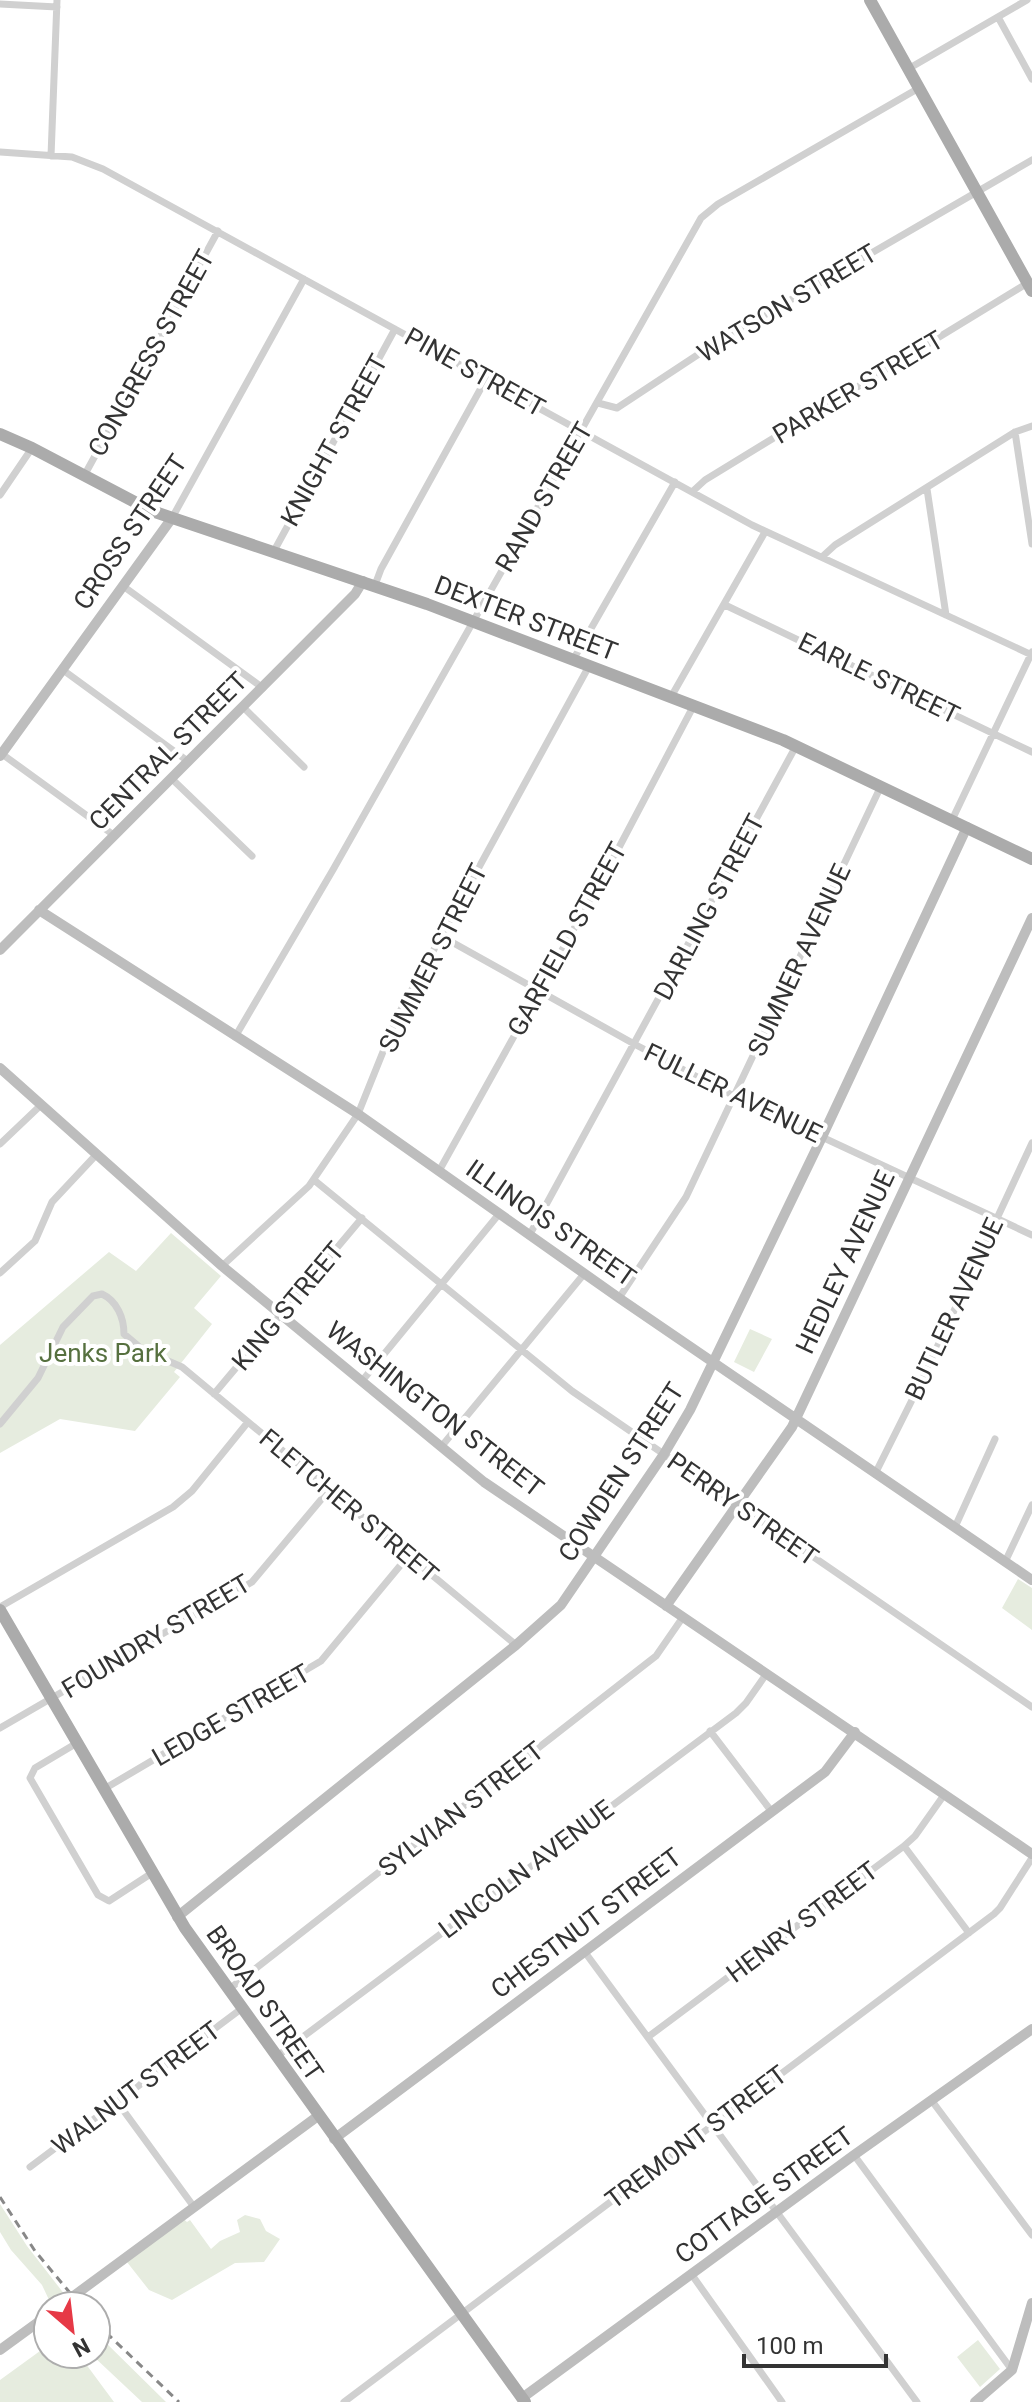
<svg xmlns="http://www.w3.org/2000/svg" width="1032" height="2402" viewBox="0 0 1032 2402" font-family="Roboto,sans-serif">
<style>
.green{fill:#e6ecdf}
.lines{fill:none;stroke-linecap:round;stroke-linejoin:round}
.street{stroke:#d0d0d0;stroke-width:7}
.secondary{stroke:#bdbdbd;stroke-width:10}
.primary{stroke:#ababab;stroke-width:12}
.rail{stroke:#888;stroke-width:3;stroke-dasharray:8 6;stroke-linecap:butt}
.labels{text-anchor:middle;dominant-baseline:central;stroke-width:8;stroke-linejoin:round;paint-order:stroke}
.street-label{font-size:26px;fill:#333;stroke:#fff}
.park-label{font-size:26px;fill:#56703f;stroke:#fff}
</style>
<rect width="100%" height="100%" fill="#fff"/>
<path class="green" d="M171,1233L221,1276L194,1308L212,1324L174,1372L180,1377L135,1431L60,1419L0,1453V1345L109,1252L136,1271Z
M750,1329L772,1339L754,1372L734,1362Z
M1018,1579L1032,1588V1630L1002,1608Z
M0,2204L27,2246L65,2295L50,2302L42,2285L11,2250L0,2232Z
M179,2215L187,2222L190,2220L211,2249L220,2241L240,2232L237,2220L245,2215L260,2219L266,2231L280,2239L264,2262L235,2263L172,2300L149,2290L123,2257Z
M96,2334H97L166,2402H142L93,2356L91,2354H96Z
M978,2340L1000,2369L980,2387L957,2357Z
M40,2351L48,2352V2354L80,2356L114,2402H0V2380Z"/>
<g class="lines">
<path class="street" d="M0,4L57,7
M998,17L1032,79
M908,69L1027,0
M0,152L72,157L103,169L752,525L1032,655
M51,156L57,0
M598,403L617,408L711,346L1032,160
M1015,432L1032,544
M84,476L218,231
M927,489L946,615
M692,492L705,480L1026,284
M0,495L32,448
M172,518L304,279
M274,551L395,329
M823,556L835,545L1015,432L1032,426
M375,585L381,569L486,379
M123,586L263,688
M725,605L1032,752
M573,660L675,482
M63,670L189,762
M671,697L765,532
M244,708L304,767
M2,754L115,836
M172,779L252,856
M952,820L1032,652
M441,936L636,1045L736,1097L1032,1235
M235,1037L334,868L701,218L718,204L919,88
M0,1144L41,1105
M439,1171L615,855L694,705
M314,1180L572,1391L1032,1707
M529,1236L796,746
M222,1266L309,1186L358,1114L397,1017L589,666
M0,1273L35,1241L52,1202L96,1155
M619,1298L686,1197L881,786
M362,1381L499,1214
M214,1394L362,1218
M0,1424L38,1378L63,1327L93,1296L102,1294C117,1301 124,1318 124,1334L143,1350L182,1367L516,1645
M441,1447L584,1274
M875,1474L919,1386L1032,1143
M955,1527L995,1439
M1005,1562L1032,1505
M0,1607L173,1507L192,1491L248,1422
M0,1728L252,1582L330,1489
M710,1731L772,1812
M77,1743L35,1768L30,1778L98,1895L109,1901L152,1873
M104,1789L321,1661L409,1555
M904,1846L969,1933
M584,1951L917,2402
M228,1990L647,1663L656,1656L683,1617
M648,2037L904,1846L915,1836L944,1795
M276,2057L736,1713L746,1703L767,1673
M932,2101L1032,2235
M118,2103L194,2207
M854,2155L1012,2370
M30,2167L241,2009
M692,2275L782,2402
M344,2402L994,1914L1000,1908L1032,1858"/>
<path class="secondary" d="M0,756L172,518
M39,910L358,1114L619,1298L1032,1580
M0,950L355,594L363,581
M0,1068L222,1266L484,1482L1032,1854
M666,1606L792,1427L1032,918
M177,1917L516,1645L561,1605L664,1454L690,1410L822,1137L967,827
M334,2139L825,1772L855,1732
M60,2306L318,2116
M0,2350L48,2315
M522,2398L854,2155L1032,2029
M975,2402L1012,2370L1032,2303"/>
<path class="primary" d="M870,0L1032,291
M0,434L32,448L152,511L427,604L783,740L1032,859
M0,1610L185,1928L525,2402"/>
<path class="rail" d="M0,2197L35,2251L81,2306
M96,2323L179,2402"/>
</g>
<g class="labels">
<g class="street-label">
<text transform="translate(787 303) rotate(-31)">WATSON STREET</text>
<text transform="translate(151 353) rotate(-61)">CONGRESS STREET</text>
<text transform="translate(475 372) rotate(29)">PINE STREET</text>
<text transform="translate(858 387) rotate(-31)">PARKER STREET</text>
<text transform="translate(334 440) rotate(-61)">KNIGHT STREET</text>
<text transform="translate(544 497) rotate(-60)">RAND STREET</text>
<text transform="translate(130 532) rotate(-56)">CROSS STREET</text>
<text transform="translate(526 618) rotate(21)">DEXTER STREET</text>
<text transform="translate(879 678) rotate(26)">EARLE STREET</text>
<text transform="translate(168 751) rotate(-45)">CENTRAL STREET</text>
<text transform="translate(709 907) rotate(-62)">DARLING STREET</text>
<text transform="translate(567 939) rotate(-61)">GARFIELD STREET</text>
<text transform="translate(433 958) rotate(-63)">SUMMER STREET</text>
<text transform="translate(799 960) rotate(-65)">SUMNER AVENUE</text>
<text transform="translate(733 1093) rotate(26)">FULLER AVENUE</text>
<text transform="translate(551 1223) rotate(35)">ILLINOIS STREET</text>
<text transform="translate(845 1262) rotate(-65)">HEDLEY AVENUE</text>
<text transform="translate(288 1306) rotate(-50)">KING STREET</text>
<text transform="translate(954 1309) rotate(-65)">BUTLER AVENUE</text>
<text transform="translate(435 1409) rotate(38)">WASHINGTON STREET</text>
<text transform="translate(621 1472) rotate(-57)">COWDEN STREET</text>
<text transform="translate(349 1506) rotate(40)">FLETCHER STREET</text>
<text transform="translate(743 1509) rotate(35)">PERRY STREET</text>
<text transform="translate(156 1636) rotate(-31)">FOUNDRY STREET</text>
<text transform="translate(231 1715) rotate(-30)">LEDGE STREET</text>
<text transform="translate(461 1809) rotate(-38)">SYLVIAN STREET</text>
<text transform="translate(526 1869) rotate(-37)">LINCOLN AVENUE</text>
<text transform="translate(802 1922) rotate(-37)">HENRY STREET</text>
<text transform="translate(586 1923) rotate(-37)">CHESTNUT STREET</text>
<text transform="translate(265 2003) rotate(55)">BROAD STREET</text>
<text transform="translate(136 2088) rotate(-37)">WALNUT STREET</text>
<text transform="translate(696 2137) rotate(-37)">TREMONT STREET</text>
<text transform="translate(764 2195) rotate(-36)">COTTAGE STREET</text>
</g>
<g class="park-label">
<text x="103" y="1353">Jenks Park</text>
</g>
</g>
<g transform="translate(72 2330) rotate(152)"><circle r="38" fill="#ffffff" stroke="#adadad" stroke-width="2"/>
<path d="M0-6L14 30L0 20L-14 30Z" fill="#e63946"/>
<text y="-12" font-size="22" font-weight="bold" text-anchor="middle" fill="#333333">N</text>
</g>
<path d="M744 2354v12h142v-12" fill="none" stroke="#333333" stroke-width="4"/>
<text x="756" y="2354" font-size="24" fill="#333333" stroke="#ffffff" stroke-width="6" paint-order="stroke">100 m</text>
</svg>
